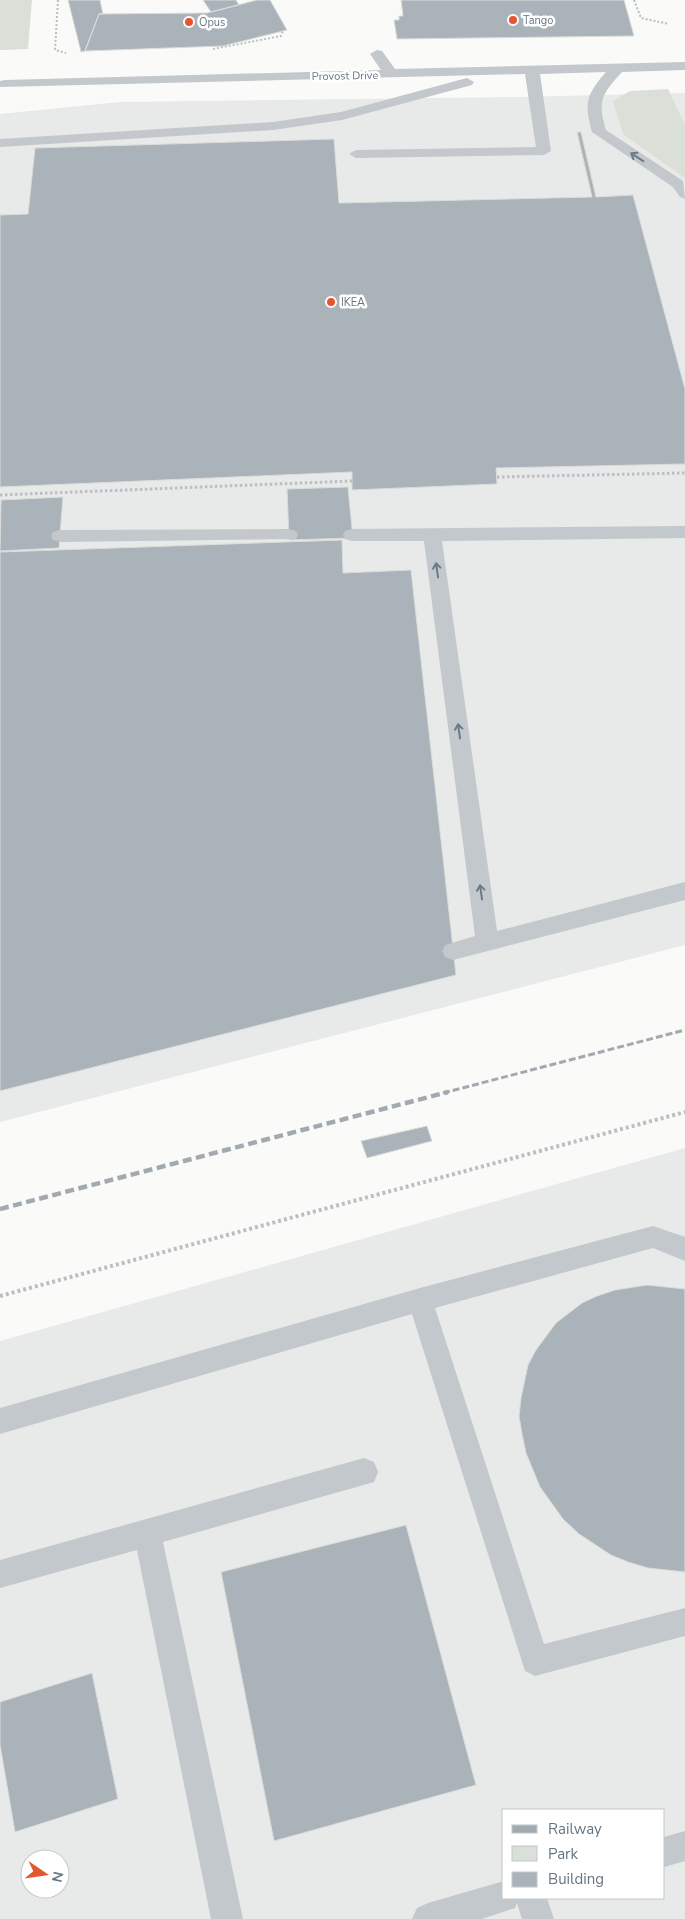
<svg xmlns="http://www.w3.org/2000/svg" width="685" height="1919" viewBox="0 0 685 1919" font-family="'Nunito Sans',sans-serif">
<style>
.built{fill:#e8e9e9;fill-rule:evenodd}
.green{fill:#dadfd7}
.building{fill:#aab3b9;stroke:#dcdcda}
.lines{fill:none;stroke-linecap:round;stroke-linejoin:round}
.path-far2{stroke:#bbbfc2;stroke-width:2;stroke-dasharray:2 2;stroke-linecap:butt}
.path-far1{stroke:#bbbfc2;stroke-width:3;stroke-dasharray:2.5 2.5;stroke-linecap:butt}
.path{stroke:#bbbfc2;stroke-width:4;stroke-dasharray:3 3;stroke-linecap:butt}
.lane{fill:#c3c8cc;fill-rule:evenodd}
.rail-far1{stroke:#a2aab0;stroke-width:3;stroke-dasharray:7 3;stroke-linecap:butt}
.rail{stroke:#a2aab0;stroke-width:4.5;stroke-dasharray:9 4.5;stroke-linecap:butt}
.oneway{stroke:#6a7a87}
.poi-dot{fill:#e4572e;stroke:#fff;stroke-width:2}
.labels{text-anchor:middle;dominant-baseline:central;stroke-width:5;stroke-linejoin:round;paint-order:stroke}
.far-poi-label{font-size:11px;fill:#657683;stroke:#fff;text-anchor:start}
.far-street-label{font-size:11px;fill:#657683;stroke:#fff}
</style>
<rect width="100%" height="100%" fill="#fafaf8"/>
<path class="built" d="M685,93V945L0,1122V114L120,102L516,97Z
M685,1148V1919H0V1341ZM504,1810H664V1898H504ZM30,1859H60V1889H30Z"/>
<path class="green" d="M0,0H32L28,49L0,50Z
M668,89L685,125V178L623,134L613,101L630,91Z"/>
<path class="building" d="M68,0H100L103,14H99L85,51L81,52Z
M203,0H236L239,5L211,12Z
M257,0H270L287,30L223,46L85,51L99,14L207,13Z
M401,0H624L634,36L397,39L394,20H399V16H403Z
M577,132H581L596,197L633,195L685,389V464L496,468L497,484L352,490V472L0,487V215L28,214L35,148L334,139L339,203L592,197Z
M348,487L353,538L289,540L287,489Z
M63,497L59,548L0,551L1,500Z
M342,540L343,573L411,570L456,975L0,1091V552Z
M427,1126L432,1141L367,1158L361,1141Z
M647,1285L685,1289V1572L648,1568L628,1562L611,1555L579,1534L563,1519L540,1487L526,1453L522,1434L519,1416L521,1398L528,1365L536,1350L556,1323L582,1303L597,1296L615,1290Z
M406,1525L476,1785L274,1841L221,1572Z
M92,1673L118,1799L15,1832L0,1745V1702Z"/>
<g class="lines">
<path class="path-far2" d="M58,0L55,50L66,53
M634,0L641,18L669,24
M213,49L281,36L283,31"/>
<path class="path-far1" d="M497,477L685,473
M0,495L352,481"/>
<path class="path" d="M0,1296L685,1112"/>
<path class="lane" d="M377,50L382,51L395,69L685,62V70L622,72C602,94 597,100 606,130L683,181L685,199L680,197L673,187L592,132C584,103 586,95 606,72L540,74L551,151L544,155L356,158L349,154L356,150L536,147L525,74L0,87V81L5,80L381,70L370,54Z
M467,78L474,82L472,85L342,120L273,130L0,147V139L273,122L341,112Z
M685,526V538L442,541L497,931L685,882V900L453,960L445,957L442,951L445,945L475,936L424,541H352L345,539L343,535L345,531L352,529Z
M289,529L296,531L298,535L296,539L60,542L53,540L51,536L53,532L60,530Z
M653,1226L685,1237V1261L653,1248L435,1308L544,1644L685,1608V1636L535,1676L525,1671L412,1314L0,1434V1408L420,1288Z
M364,1458L374,1462L378,1472L374,1482L163,1542L243,1919H211L137,1550L0,1588V1560Z
M685,1831V1861L664,1867V1837Z
M504,1881V1898H547L554,1919H522L517,1903L515,1908L482,1919H412L417,1908L428,1903Z"/>
<path class="rail-far1" d="M443,1093L685,1030"/>
<path class="rail" d="M0,1209L448,1092"/>
</g>
<defs><path id="oneway-shaft" d="M-6 0H5M1.5-3L5.5 0L1.5 3" fill="none" stroke-width="1.6" stroke-linecap="round" stroke-linejoin="round" transform="scale(1.25)"/></defs>
<g class="oneway">
<use href="#oneway-shaft" transform="translate(637 157) rotate(-147)"/>
<use href="#oneway-shaft" transform="translate(437 570) rotate(-98)"/>
<use href="#oneway-shaft" transform="translate(459 731) rotate(-98)"/>
<use href="#oneway-shaft" transform="translate(481 892) rotate(-98)"/>
</g>
<g class="poi-dot">
<circle cx="513" cy="20" r="5"/>
<circle cx="189" cy="22" r="5"/>
<circle cx="331" cy="302" r="5"/>
</g>
<g class="labels">
<g class="far-poi-label">
<text x="523" y="20">Tango</text>
<text x="199" y="22">Opus</text>
<text x="341" y="302">IKEA</text>
</g>
<g class="far-street-label">
<text transform="translate(345 76) rotate(-1)">Provost Drive</text>
</g>
</g>
<rect x="502" y="1809" width="162" height="90" fill="#ffffff" stroke="#c1c8cd"/>
<rect x="512" y="1825" width="25" height="8" fill="#a2aab0" stroke="#c1c8cd"/>
<text x="548" y="1834" font-size="15" fill="#657683">Railway</text>
<rect x="512" y="1846" width="25" height="15" fill="#dadfd7" stroke="#c1c8cd"/>
<text x="548" y="1859" font-size="15" fill="#657683">Park</text>
<rect x="512" y="1872" width="25" height="15" fill="#aab3b9" stroke="#c1c8cd"/>
<text x="548" y="1884" font-size="15" fill="#657683">Building</text>
<g transform="translate(45 1874) rotate(103)"><circle r="24" fill="#ffffff" stroke="#c1c8cd"/>
<path d="M0-4L9 19L0 12L-9 19Z" fill="#e4572e"/>
<text y="-8" font-size="14" font-weight="bold" text-anchor="middle" fill="#657683">N</text>
</g>
</svg>
